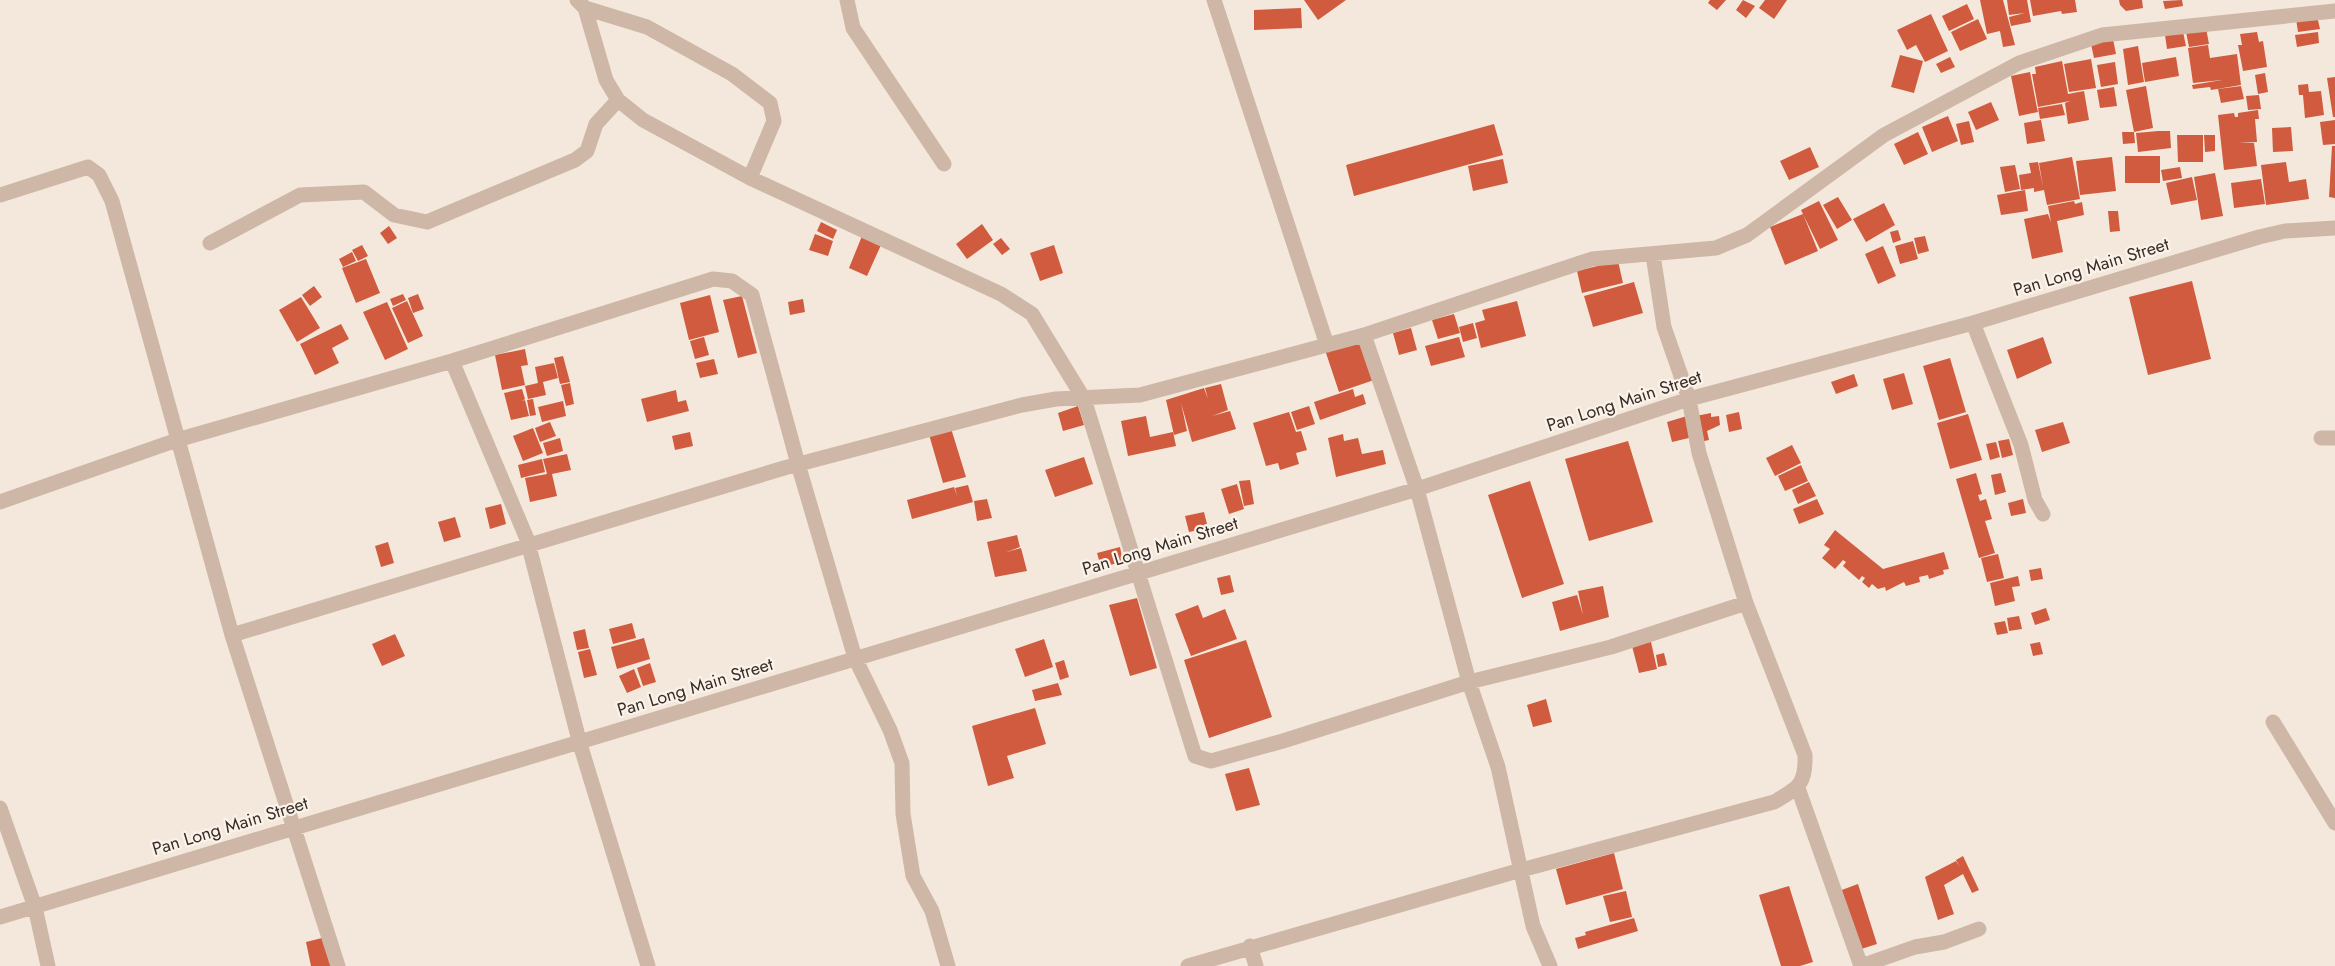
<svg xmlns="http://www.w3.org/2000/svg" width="2335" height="966" viewBox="0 0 2335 966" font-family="Jost,sans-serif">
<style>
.building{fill:#d05b3e}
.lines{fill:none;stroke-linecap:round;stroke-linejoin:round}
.minor{stroke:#ceb7a6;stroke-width:15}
.labels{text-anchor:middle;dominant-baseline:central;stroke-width:4.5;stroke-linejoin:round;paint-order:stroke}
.street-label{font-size:18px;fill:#392d28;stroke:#fbf2e9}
</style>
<rect width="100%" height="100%" fill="#f4e8dc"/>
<path class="building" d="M1304,0H1346L1318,20Z
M1710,0H1726L1717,10L1708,3Z
M1743,0L1755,6L1746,18L1736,10Z
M1765,0H1787L1774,19L1759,8Z
M1980,0H2003L2015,45L2003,47L2000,31L1987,34Z
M2007,0H2027L2031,22L2011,26L2009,17L2025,13L2009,15Z
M2030,0H2075L2077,12L2062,14L2061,11L2033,16Z
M2119,0H2142L2143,8L2126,11L2120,5Z
M2182,0L2183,6L2165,9L2163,1Z
M1967,4L1974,19L1949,31L1942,16Z
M1301,8L1302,28L1254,30V10Z
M1931,14L1948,51L1925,62L1916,45L1907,50L1897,30Z
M2317,16L2320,29L2298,32L2296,19Z
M1978,19L1987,39L1960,51L1951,32Z
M2206,28L2209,44L2189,47L2186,32Z
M2183,32L2186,46L2167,49L2165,35Z
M2257,32L2259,42L2263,41L2267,67L2243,71L2238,45H2242L2240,34Z
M2318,32L2319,43L2297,47L2295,35Z
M2113,39L2116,54L2094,58L2091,44Z
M2208,45L2210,58L2237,54L2241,85L2211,90L2210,87L2193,89L2192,85L2222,80L2193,83L2188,48Z
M2138,46L2144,82L2128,85L2123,49Z
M1900,55L1923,61L1914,93L1891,87Z
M1950,57L1955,67L1941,73L1936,64Z
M2176,57L2179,76L2145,82L2142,63Z
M2091,59L2096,88L2069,92L2064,64Z
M2062,61L2068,94L2084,91L2089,120L2068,124L2065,103L2070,101L2038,107L2032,74H2036L2035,67Z
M2115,62L2118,84L2101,87L2097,65Z
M2030,72L2037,108L2033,109L2037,108L2038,112L2019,116L2011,76Z
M2265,73L2268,92L2258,94L2255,75Z
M2335,77V117H2333L2327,78Z
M2308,84L2309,92L2321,91L2324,115L2305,118L2303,95H2299L2298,85Z
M2146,86L2153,128L2134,132L2126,90Z
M2241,86L2244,99L2221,103L2218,89Z
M2114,87L2117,106L2100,108L2097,90Z
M2259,95L2261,109L2248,110L2246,96Z
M1991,102L1999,120L1976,130L1968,112Z
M2062,104L2065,115L2040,119L2038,108Z
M2258,110L2259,119H2255L2257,142L2238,143H2254L2257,166L2224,170L2218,115L2234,113L2235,117H2238V113Z
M1948,116L1958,141L1932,152L1922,127Z
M2041,120L2045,141L2027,144L2024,123Z
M2335,120V144L2323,145L2320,122Z
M1969,121L1974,142L1961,145L1956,124Z
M1494,124L1503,155L1354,196L1346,165Z
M2291,127L2293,151L2273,152L2272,128Z
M2158,131H2170L2171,148L2138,152L2136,133Z
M1918,132L1928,154L1904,165L1894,144Z
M2122,132H2134L2135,143L2123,144Z
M2177,135H2203V162H2178Z
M2204,135H2215V151L2205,152Z
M2332,146H2335V198L2329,197Z
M1810,147L1819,167L1789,180L1780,161Z
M2125,156H2160V183H2125Z
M2072,157L2080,199L2047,205L2044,190L2034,192V188L2021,190L2019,175L2031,173L2029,163L2038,162L2043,187L2039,163Z
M2112,157L2116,191L2080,195L2076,161Z
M1503,159L1508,183L1473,191L1468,166Z
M2286,162L2289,182L2306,179L2309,199L2266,205L2261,165Z
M2015,165L2020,189L2005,192L2000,167Z
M2180,167L2182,178L2163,181L2161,170Z
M2215,173L2223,216L2201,220L2194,177Z
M2192,177L2197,200L2171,205L2166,183Z
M2261,179L2265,204L2234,208L2231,183Z
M2025,190L2028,211L2001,215L1997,195Z
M1838,197L1852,220L1837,229L1823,205Z
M1819,201L1838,240L1820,249L1801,210Z
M2074,201L2075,204L2082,202L2084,215L2057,221L2063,252L2032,259L2024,219L2048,214L2051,222L2048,206Z
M1884,203L1895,225L1866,242L1853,219Z
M2108,211H2118L2120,231L2110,232Z
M1803,214L1818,251L1785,265L1770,227Z
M821,222L837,230L833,239L817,231Z
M982,224L993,240L967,259L956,244Z
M389,226L397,238L388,244L380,233Z
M1898,230L1901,240L1893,243L1890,232Z
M815,234L833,241L828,256L809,250Z
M862,236L881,245L867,276L849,268Z
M1925,236L1929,251L1918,254L1914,238Z
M1001,238L1010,249L1002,255L993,244Z
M1913,241L1918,259L1900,264L1895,246Z
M362,245L368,256L358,261L352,250Z
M1054,245L1063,273L1040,281L1030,253Z
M1883,246L1896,276L1878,284L1865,254Z
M352,252L356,261L343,267L339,259Z
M366,259L380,293L356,303L342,268Z
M1618,261L1623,283L1582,293L1577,271Z
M2192,281L2211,359L2148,375L2129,297Z
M1634,282L1643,313L1593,327L1584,296Z
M314,286L322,297L310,306L302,295Z
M403,294L406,300L393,306L390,299Z
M418,294L424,309L413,313L408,298Z
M710,295L719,332L689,340L680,303Z
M742,296L757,353L738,358L723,300Z
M301,297L320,328L297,342L279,310Z
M803,299L805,312L790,315L788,302Z
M407,301L423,336L408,343L392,308Z
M1517,301L1526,336L1481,348L1475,323L1485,320L1482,310Z
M387,302L408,349L385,360L363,312Z
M1454,314L1460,333L1438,339L1432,320Z
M1473,323L1477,338L1463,342L1459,327Z
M341,324L349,339L332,348L339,363L315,375L300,344Z
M1411,328L1417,350L1399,355L1393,333Z
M704,337L709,355L695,359L690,341Z
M1459,337L1465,357L1431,366L1425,346Z
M2043,337L2052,363L2017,379L2007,350Z
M1360,339L1374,380L1339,392L1325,350Z
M525,349L528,365L521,366L525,385L502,390L495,355Z
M563,356L570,382L560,384L554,358Z
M1950,358L1966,412L1939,420L1923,366Z
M714,359L718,374L700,378L696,363Z
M554,363L558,378L543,382L546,395L528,399L525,386L538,383L535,367Z
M1904,373L1913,404L1892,410L1883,379Z
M1854,374L1858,386L1836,394L1831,382Z
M570,383L574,404L566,406L561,385Z
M1221,384L1228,410L1212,416L1230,411L1236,429L1192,442L1181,403L1187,431L1174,435L1166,400L1204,388L1208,399L1205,388Z
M522,389L525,399L522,401L525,400L529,416L511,420L504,393Z
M1353,389L1355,397L1363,394L1366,404L1320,420L1314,402Z
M676,390L678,402L686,400L689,411L647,422L641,399Z
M533,399L536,415L530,416L527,400Z
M563,401L566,416L542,422L538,407Z
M1078,406L1084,425L1063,431L1058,413Z
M1309,406L1315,424L1297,430L1291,412Z
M1289,412L1296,432L1301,431L1307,450L1296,453L1299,464L1280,470L1278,463L1266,466L1253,423Z
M1739,412L1742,429L1729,432L1726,415Z
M1711,413V417L1719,416L1720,425L1707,431L1709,440L1700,442L1696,416Z
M1968,414L1982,460L1950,469L1937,423Z
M1146,416L1150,437L1173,432L1176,446L1128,456L1121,421Z
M1687,416L1693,437L1672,442L1667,422Z
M550,422L556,436L540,442L535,428Z
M2063,422L2070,443L2042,452L2035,430Z
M950,425L966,477L943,483L928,431Z
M533,428L543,453L523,461L513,436Z
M690,432L693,446L675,450L672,436Z
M1343,434L1344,441L1358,438L1362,454L1383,450L1386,464L1336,477L1328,438Z
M560,438L563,451L547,456L543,443Z
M2009,439L2013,455L2002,458L1998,441Z
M1628,441L1653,522L1589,541L1565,459Z
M1996,442L2000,457L1990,460L1986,444Z
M1792,445L1801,463L1775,476L1766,458Z
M567,454L571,470L552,474L557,496L530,502L525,478L547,474L543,459Z
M1084,457L1093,484L1055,497L1045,470Z
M542,459L545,472L521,478L518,465Z
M1801,465L1808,481L1785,491L1778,476Z
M1976,473L1982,494L1978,495L1980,501L1986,499L1992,519L1985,521L1995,553L1979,558L1956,479Z
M2001,473L2006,492L1995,495L1991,475Z
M1250,480L1254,504L1244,506L1239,481Z
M1530,481L1564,584L1522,598L1488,495Z
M1809,482L1816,496L1798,504L1792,490Z
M1237,484L1244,509L1229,514L1221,489Z
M968,485L973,502L912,519L907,500L954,487L957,496L955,488Z
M987,499L992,518L977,521L974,501Z
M1817,499L1824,514L1799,524L1793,509Z
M2023,499L2026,513L2011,516L2008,503Z
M501,504L506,524L490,529L485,508Z
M1204,512L1208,528L1189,532L1185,516Z
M455,517L461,537L444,542L438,522Z
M1835,530L1883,569L1944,552L1949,569L1943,570L1944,574L1929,579L1928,575L1919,577L1920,582L1906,586L1904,582L1886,591L1885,587L1878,589L1872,584L1869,588L1862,582L1865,578L1862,576L1859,580L1843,566L1846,562L1843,560L1835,569L1822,558L1830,549L1824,545Z
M1017,535L1020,547L1007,552L1021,548L1027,571L995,577L987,542Z
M388,542L394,563L381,567L375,546Z
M1120,547L1123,562L1101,567L1097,553Z
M1998,554L2004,578L1987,582L1981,558Z
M2041,568L2043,579L2031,581L2029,570Z
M1230,575L1234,592L1221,595L1217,578Z
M2018,576L2020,586L2012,587L2015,601L1995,606L1990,583Z
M1603,586L1609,617L1560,631L1552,602L1577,595L1583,615L1578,591Z
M1137,598L1157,668L1130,676L1109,605Z
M1198,605L1203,618L1225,609L1237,639L1191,656L1175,614Z
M2046,608L2050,620L2035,625L2031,613Z
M2019,616L2022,629L2009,631L2007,618Z
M2005,621L2008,633L1997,635L1994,623Z
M632,623L636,638L613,644L609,629Z
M585,629L589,648L577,650L573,632Z
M395,634L405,656L382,666L372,644Z
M644,638L650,659L617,669L611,647Z
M1044,639L1053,667L1025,677L1015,649Z
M1246,640L1272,717L1209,738L1184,660Z
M1651,642L1657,669L1639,673L1632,646Z
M2040,642L2043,654L2033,656L2030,644Z
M590,649L597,675L584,678L578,652Z
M1664,653L1667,665L1658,667L1656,655Z
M1064,660L1069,677L1060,680L1055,663Z
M650,663L656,682L643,686L637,668Z
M634,669L641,687L627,693L619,676Z
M1058,683L1062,695L1035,701L1032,690Z
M1546,699L1552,722L1533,727L1527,705Z
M1035,708L1046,744L1007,756L1014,778L988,786L972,726Z
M1249,768L1260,805L1236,811L1225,774Z
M1614,853L1623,889L1566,905L1556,869Z
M1963,856L1979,890L1972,893L1963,874L1944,885L1954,914L1938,920L1925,877L1956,861L1960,867L1956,860Z
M1858,884L1877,944L1858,950L1839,891Z
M1789,886L1813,962L1800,966H1781L1759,895Z
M1626,891L1632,917L1610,922L1603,896Z
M1634,918L1638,931L1578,949L1575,938L1586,935L1585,932Z
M326,937L333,966H311L306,942Z"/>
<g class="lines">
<path class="minor" d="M577,0L585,8L606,80L618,100L643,120L750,178L1001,294L1032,314L1084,399L1195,756L1211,761L1283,741L1469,682L1611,647L1746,603
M847,0L853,28L944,164
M1214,0L1327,345
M585,8L647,27L732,74L770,103L774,121L750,178
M0,195L88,167L99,175L112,201L232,635L338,966
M210,243L300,195L364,192L394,215L427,222L575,160L587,151L596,124L618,100
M1973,323L2021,445L2035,500L2043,514
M1364,335L1417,489L1469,682L1498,767L1533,926L1550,966
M452,361L527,539L580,744L648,966
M2321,438H2335
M0,502L177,440L452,361L713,279L732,281L752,295L798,464L855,658L890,730L902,763L903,814L913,876L932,911L948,966
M232,635L784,468L1022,405L1056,399L1140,395L1364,335L1592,259L1716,248L1747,235L1884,135L2019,63L2102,35L2335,11
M2273,722L2335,823
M1798,788L1861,966L1915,947L1944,942L1979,929
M0,808L35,907L48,966
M0,917L1417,489L1689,399L1973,323L2259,237L2285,231L2335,228
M1250,946L1256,966
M1188,966L1521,870L1774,802C1798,788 1806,785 1805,755L1746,603L1699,453L1689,399L1664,327L1653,255"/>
</g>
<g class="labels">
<g class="street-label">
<text transform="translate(2091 267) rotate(-17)">Pan Long Main Street</text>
<text transform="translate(1624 401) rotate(-18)">Pan Long Main Street</text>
<text transform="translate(1160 546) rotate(-17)">Pan Long Main Street</text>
<text transform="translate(695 687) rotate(-17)">Pan Long Main Street</text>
<text transform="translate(230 826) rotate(-17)">Pan Long Main Street</text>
</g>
</g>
</svg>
